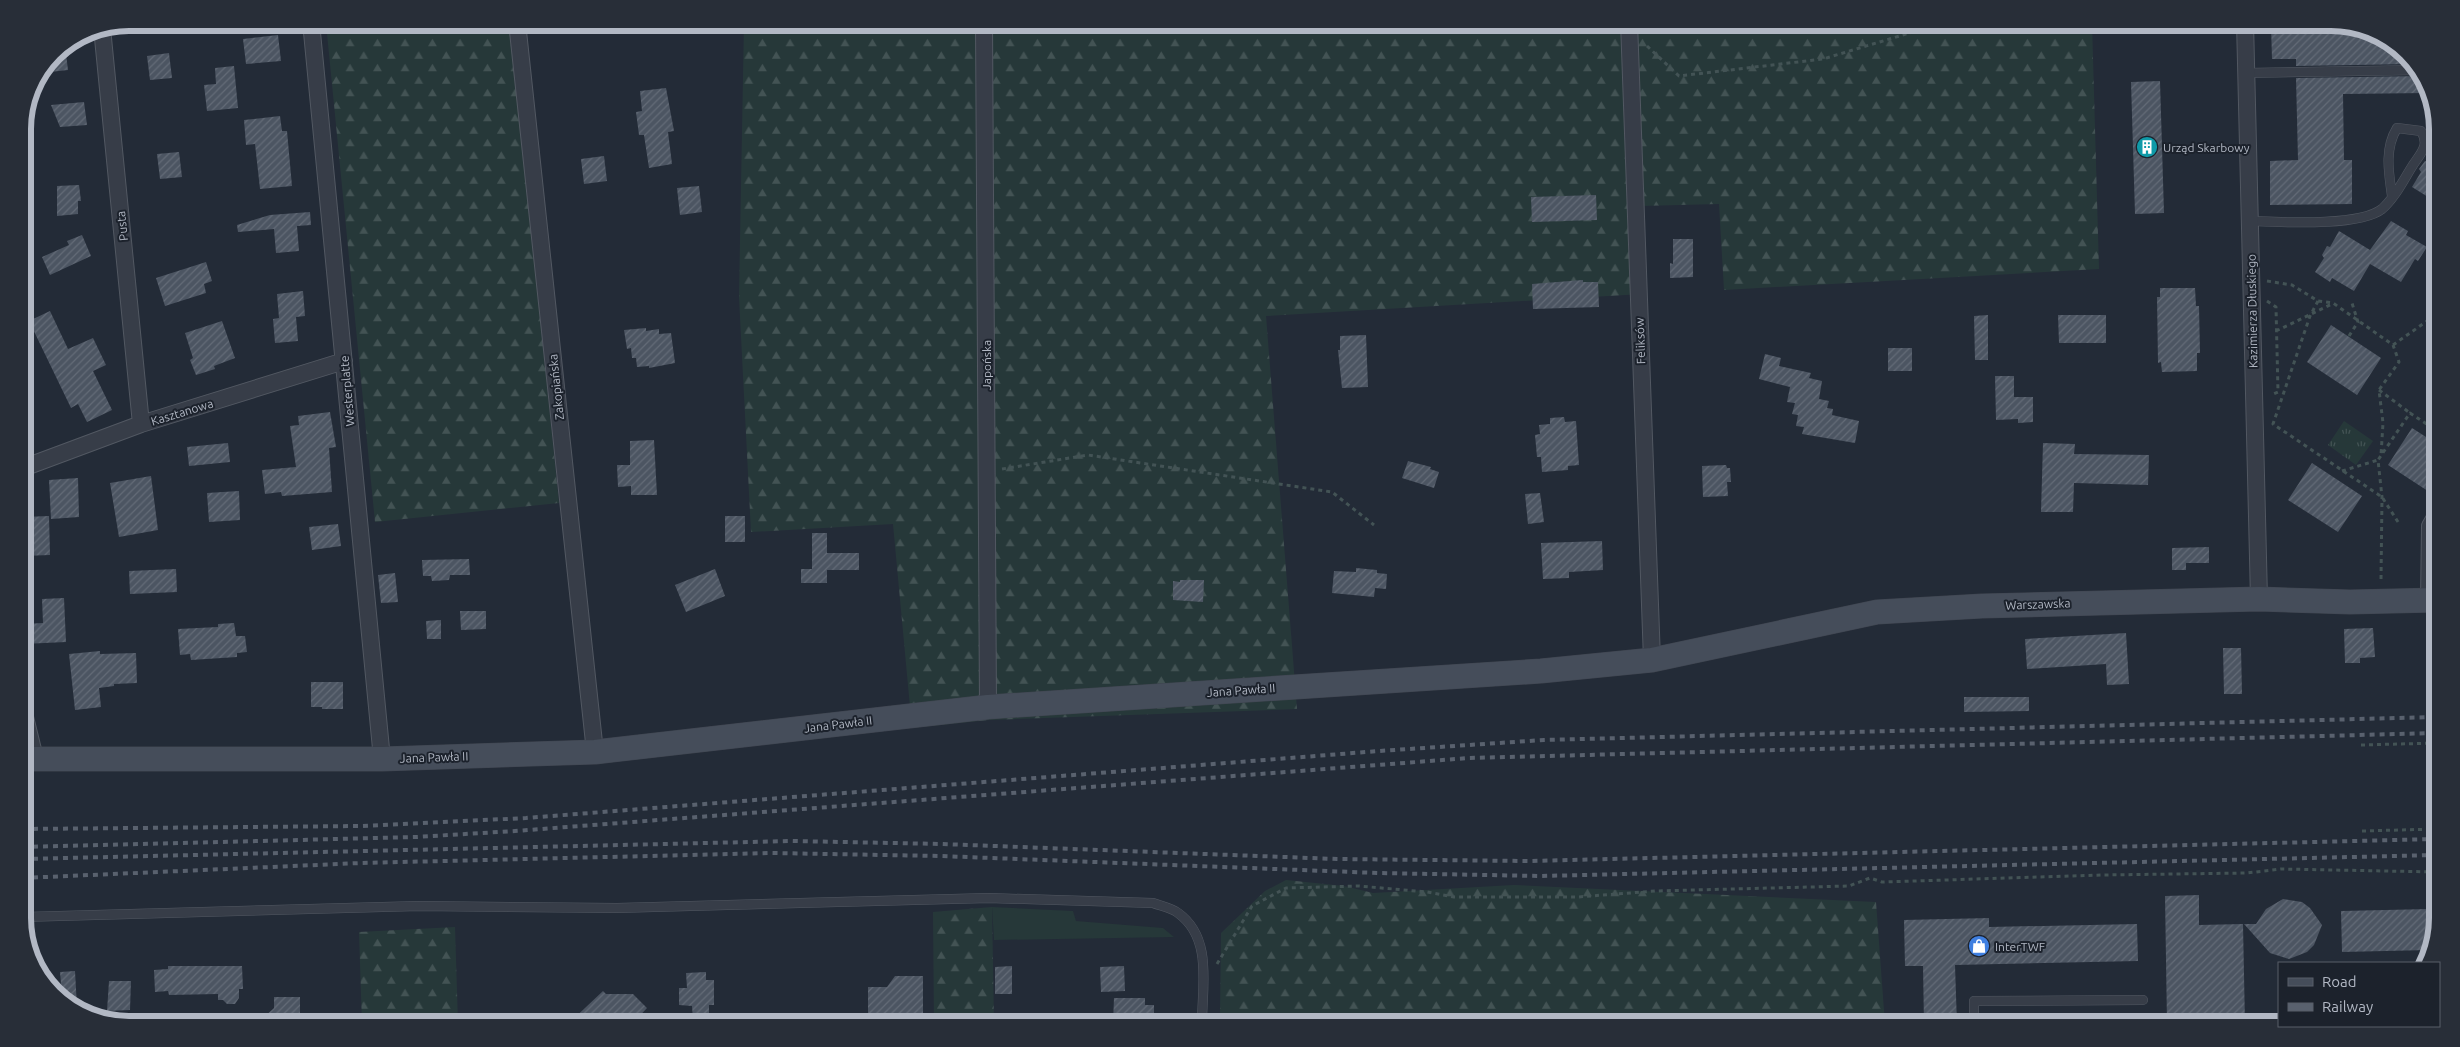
<svg xmlns="http://www.w3.org/2000/svg" width="2460" height="1047" viewBox="0 0 2460 1047" font-family="Ubuntu,sans-serif">
<style>
.grass{fill:#263839}
.forest{fill:url(#forest-firs)}
.park{fill:url(#park-tufts)}
.building{fill:url(#building-hatch)}
.lines{fill:none;stroke-linecap:round;stroke-linejoin:round}
.lane-casing{stroke:#525862;stroke-width:10}
.street-casing{stroke:#525862;stroke-width:18}
.secondary-casing{stroke:#404651;stroke-width:25}
.path{stroke:#435355;stroke-width:3;stroke-dasharray:4 4;stroke-linecap:butt}
.lane{stroke:#373d48;stroke-width:9}
.street{stroke:#373d48;stroke-width:16}
.secondary{stroke:#454d5a;stroke-width:24}
.rail{stroke:#59616e;stroke-width:4;stroke-dasharray:5 5;stroke-linecap:butt}
.labels{text-anchor:middle;dominant-baseline:central;stroke-width:4;stroke-linejoin:round;paint-order:stroke}
.poi-label{font-size:12px;fill:#b2b8c4;stroke:#1c222c;text-anchor:start}
.street-label{font-size:12px;fill:#b2b8c4;stroke:#1c222c}
.rim{fill:none;stroke:#b2b8c4;stroke-width:6}
</style>
<defs>
<pattern id="forest-firs" width="22" height="20" patternUnits="userSpaceOnUse" patternTransform="scale(1.25)"><rect width="22" height="20" fill="#263839"/><path d="M5 1l3.5 6h-7zM16 11l3.5 6h-7z" fill="#435354"/></pattern>
<pattern id="park-tufts" width="24" height="20" patternUnits="userSpaceOnUse" patternTransform="scale(1.25)"><rect width="24" height="20" fill="#263839"/><path d="M3 7l-1-3M5 7V3M7 7l1-3M15 17l-1-3M17 17v-4M19 17l1-3" fill="none" stroke="#435354"/></pattern>
<pattern id="building-hatch" width="6" height="6" patternUnits="userSpaceOnUse" patternTransform="scale(1.25)"><rect width="6" height="6" fill="#4c5562"/><path d="M-1 1l2-2M0 6l6-6M5 7l2-2" fill="none" stroke="#636b77"/></pattern>
</defs>
<rect width="100%" height="100%" fill="#232b37"/>
<path class="grass" d="M992,907L1073,911L1076,921L1163,928L1174,937L994,940Z"/>
<path class="forest" d="M326,23H510L559,503L375,522Z
M744,23H2096H2092L2099,269L1724,290L1719,204L1640,206L1642,294L1266,316L1297,709L989,720L912,728L893,524L751,532L739,297Z
M1286,880L1344,886L1373,893L1514,885L1876,902L1885,1024H1214V1021L1220,1019L1221,933L1265,891Z
M992,907L994,1024H934L933,912Z
M455,927L458,1024H362L359,932Z"/>
<path class="park" d="M2344,421L2373,441L2356,465L2328,445Z"/>
<path class="building" d="M2339,24L2371,31L2412,64L2296,66V59H2272L2271,26Z
M278,35L281,61L246,64L243,39Z
M65,46L68,70L41,73L54,54Z
M169,53L172,78L150,80L147,56Z
M234,66L238,108L207,111L204,85L216,84L215,68Z
M2421,76L2427,93L2343,94L2344,160H2352V204L2270,205V161L2298,160L2296,78Z
M2160,81L2164,213L2135,214L2131,82Z
M666,88L674,131L668,132L672,164L649,168L644,135H639L636,112L642,111L640,91Z
M84,102L87,125L60,127L51,105Z
M280,116L282,131H287L292,186L260,189L255,144L246,145L244,120Z
M179,152L182,177L160,179L157,154Z
M604,156L607,181L584,184L581,159Z
M2425,161L2437,164V198L2430,193L2428,197L2412,187L2421,172L2419,169Z
M79,185L81,201H78V214L57,216V186Z
M699,186L702,212L680,215L677,188Z
M1596,195L1597,220L1532,222L1531,197Z
M310,212L311,225L297,226L299,251L276,253L274,229L238,232L237,225L270,215Z
M2391,221L2408,231L2406,235L2427,247L2418,261L2415,259L2401,282L2370,264L2354,291L2332,278L2330,282L2315,272L2324,258L2322,255L2327,246L2330,247L2339,231L2370,250Z
M82,235L91,256L50,275L42,257L69,245L67,241Z
M1673,239H1693V277L1670,278V263L1673,264Z
M206,262L212,281L204,284L206,293L165,306L156,278Z
M1583,280V282H1598L1599,307L1533,309L1532,284Z
M2160,288H2195L2196,306H2199L2200,353H2197V371L2162,372L2161,362L2158,363L2157,297H2160Z
M303,291L305,316L296,317L298,341L275,343L273,319L279,318L277,294Z
M50,311L68,349L93,338L106,365L93,371L112,410L87,422L78,404L71,408L29,321Z
M1988,315V360H1975L1974,316Z
M2058,315H2106V343H2059Z
M222,321L235,358L214,366L215,369L196,375L190,360L193,358L185,333Z
M2331,325L2381,358L2357,395L2307,362Z
M646,328V331L659,329V334L671,333L675,363L649,368V366L637,367L636,358H632L631,348L627,349L624,330Z
M1366,335L1368,387L1342,388L1338,350H1340V336Z
M1888,348H1912V371H1888Z
M1765,354L1781,358L1779,366L1811,373L1809,378L1822,381L1819,399L1829,401L1827,408L1833,409L1832,415L1859,421L1855,443L1802,434L1804,427L1796,426L1798,415L1792,414L1795,403L1787,402L1790,387L1759,379Z
M1995,376H2014V397H2033V422L2018,423V419L1996,420Z
M330,412L336,447L329,448L332,492L282,496L281,492L265,494L262,470L296,467L290,426L299,425L298,416Z
M1564,417L1565,422L1576,421L1579,465L1568,466V470L1542,472L1541,457H1537L1535,435L1540,434L1539,425L1550,424V418Z
M2412,428L2437,444V497L2388,465Z
M654,440L657,495H631V486L618,487L617,465H630V441Z
M228,443L230,462L189,466L187,447Z
M2043,443L2075,444L2074,454L2149,455L2148,485L2074,483L2073,512H2041Z
M1408,461L1431,467L1430,469L1439,472L1434,488L1402,478Z
M2312,463L2362,496L2338,532L2288,500Z
M1726,465L1727,468H1730L1731,482H1727L1728,496L1703,497L1702,466Z
M151,476L158,530L119,537L110,483Z
M78,478L79,517L51,519L49,480Z
M239,491L240,520L209,522L207,493Z
M1540,493L1544,522L1528,524L1525,494Z
M49,516L50,555L23,556V517Z
M725,516H745V542H725Z
M338,524L341,546L312,550L309,527Z
M812,533H827V553H859V570H827V583H801V569H812Z
M1602,541L1603,570L1569,572V578L1543,579L1541,543Z
M2209,547V563H2186V570H2172V548Z
M469,559L470,575H450L449,580L432,581L431,576H423L422,560Z
M1356,568L1377,570V573L1387,574L1386,589L1375,588L1374,597L1332,593L1334,571L1356,572Z
M176,569L177,592L130,594L129,571Z
M715,569L725,596L686,612L675,585Z
M395,573L398,602L381,603L378,575Z
M1180,580H1204L1203,602L1173,600V581L1180,582Z
M64,598L66,642L23,644V624L43,623L42,599Z
M460,611H486V629L461,630Z
M441,620V639H427L426,621Z
M234,623L236,636H245L247,652L237,653V657L191,660L190,654L180,655L178,629L218,627V624Z
M2373,628L2375,657L2360,658V663H2345L2344,629Z
M2126,633L2129,684L2107,685L2106,664L2027,669L2025,639Z
M2223,648H2241L2242,694H2224Z
M100,651V654L136,653L137,683L114,684V686L99,688L101,707L75,710L69,654Z
M311,682H343V709H322V707H311Z
M1964,697H2029V711L1964,712Z
M2199,895V925L2243,924L2245,1024H2167L2165,896Z
M2283,899L2302,902L2310,908L2322,925L2314,945L2307,952L2289,959L2270,953L2244,924H2256L2266,909Z
M2429,909V950L2342,952L2341,911Z
M1989,918V927L2137,924L2138,961L1955,965L1957,1024H1924L1923,966H1905L1904,920Z
M168,966H242L243,989H239V998L235,1004H227L223,1000H218V994L169,995L168,991L155,992L154,970L168,969Z
M1012,966V994H995V967Z
M1124,966L1125,991L1101,992L1100,967Z
M75,971L77,1007L62,995L60,972Z
M706,972V980H714V1005H709V1020H693L692,1006L679,1005V988H687L686,973Z
M895,976H923V1015L868,1016V987H887Z
M109,981H131L130,1010L107,1011Z
M603,991L606,994H633L647,1008L632,1024H568Z
M274,997H300V1019H298V1024H277V1019H262L274,1008Z
M1114,998H1145V1005H1154V1024H1113Z"/>
<g class="lines">
<g class="lane-casing">
<path id="lane" d="M2246,73L2419,70
M2249,221C2280,222 2359,227 2382,209C2395,198 2404,179 2413,165C2421,153 2430,145 2421,131L2397,128C2384,149 2389,174 2392,196
M23,917L419,906L617,908L989,898L1153,903C1161,906 1172,908 1178,913C1213,938 1202,986 1202,1024
M1974,1024V1001L2143,1000"/>
</g>
<g class="street-casing">
<path id="street" d="M311,22L382,759
M517,22L595,752
M984,22L988,707
M1629,22L1652,660
M2245,22L2259,599
M102,28L141,424
M23,468L141,424L344,361
M2429,600L2430,526L2437,514
M23,709L35,758"/>
</g>
<g class="secondary-casing">
<path id="secondary" d="M23,759H382L595,752L988,707L1541,671L1652,660L1877,612L1982,606L2259,599L2350,602L2437,600"/>
</g>
<path class="path" d="M1584,22L1595,30H1614
M1647,46L1679,76L1823,59L1946,22
M2267,281L2292,285L2318,301L2333,303L2393,345L2399,362L2379,390L2383,423L2381,455
M2267,301L2276,307L2278,392L2271,395
M2318,301L2310,316L2273,424L2382,497L2400,525
M2276,331L2332,304
M2349,336L2358,322L2351,300
M2393,345L2437,314
M2379,390L2410,413
M2435,429L2433,410L2437,379
M1002,469L1088,455L1332,492L1374,525
M2342,471L2378,460
M2381,579L2382,497L2378,460L2410,413L2437,431
M2361,745L2437,743
M2362,831L2437,829
M1217,964L1252,906L1286,888L1359,886L1427,892L1454,897H1578L1655,891L1849,886L1870,878L1882,882L2102,875L2247,873L2281,869L2437,872"/>
<use href="#lane" class="lane"/>
<use href="#street" class="street"/>
<use href="#secondary" class="secondary"/>
<path class="rail" d="M23,829L361,826L526,818L1379,751L1544,740L2437,717
M23,847L416,837L515,831L1469,758L2437,733
M23,859L792,841L942,844L1337,859L1528,861L2437,839
M23,878L361,863L772,853L940,856L1378,873L1541,876L2437,855"/>
</g>
<defs>
<g id="building-disc" transform="scale(1.125)"><circle r="9.5" fill="#0f9aa8" stroke="#1c222c"/><path d="M-4-6H4V6H1V3H-1V6H-4ZM-2.5-4.3h1.7v1.8h-1.7ZM.8-4.3h1.7v1.8H.8ZM-2.5-1h1.7V.8h-1.7ZM.8-1h1.7V.8H.8Z" fill="#fff"/></g>
<g id="shop-disc" transform="scale(1.125)"><circle r="9.5" fill="#3f7fe0" stroke="#1c222c"/><path d="M-5-2.5h2.3a2.7 3.5 0 0 1 5.4 0H5L5.5 6h-11ZM-1.5-2.5h3a1.5 2.3 0 0 0-3 0Z" fill="#fff"/></g>
</defs>
<g fill-rule="evenodd">
<use href="#building-disc" x="2147" y="147"/>
<use href="#shop-disc" x="1979" y="946"/>
</g>
<g class="labels">
<g class="poi-label">
<text x="2163" y="147">Urząd Skarbowy</text>
<text x="1995" y="946">InterTWF</text>
</g>
<g class="street-label">
<text transform="translate(122 226) rotate(-96)">Pusta</text>
<text transform="translate(2252 311) rotate(-91)">Kazimierza Dłuskiego</text>
<text transform="translate(1640 341) rotate(-92)">Feliksów</text>
<text transform="translate(986 365) rotate(-90)">Japońska</text>
<text transform="translate(556 387) rotate(-96)">Zakopiańska</text>
<text transform="translate(347 391) rotate(-95)">Westerplatte</text>
<text transform="translate(182 412) rotate(-17)">Kasztanowa</text>
<text transform="translate(2038 604) rotate(-2)">Warszawska</text>
<text transform="translate(1241 690) rotate(-4)">Jana Pawła II</text>
<text transform="translate(838 724) rotate(-7)">Jana Pawła II</text>
<text transform="translate(434 757) rotate(-2)">Jana Pawła II</text>
</g>
</g>
<path d="M0 0H2460V1047H0ZM129 31H2331A98 98 0 0 1 2429 129V918A98 98 0 0 1 2331 1016H129A98 98 0 0 1 31 918V129A98 98 0 0 1 129 31Z" fill="#282e38" fill-rule="evenodd"/>
<path class="rim" d="M129 31H2331A98 98 0 0 1 2429 129V918A98 98 0 0 1 2331 1016H129A98 98 0 0 1 31 918V129A98 98 0 0 1 129 31Z"/>
<rect x="2278" y="962" width="162" height="65" fill="#1c222c" stroke="#585e69"/>
<rect x="2288" y="978" width="25" height="8" fill="#454d5a" stroke="#585e69"/>
<text x="2322" y="987" font-size="15" fill="#b2b8c4">Road</text>
<rect x="2288" y="1003" width="25" height="8" fill="#59616e" stroke="#585e69"/>
<text x="2322" y="1012" font-size="15" fill="#b2b8c4">Railway</text>
</svg>
